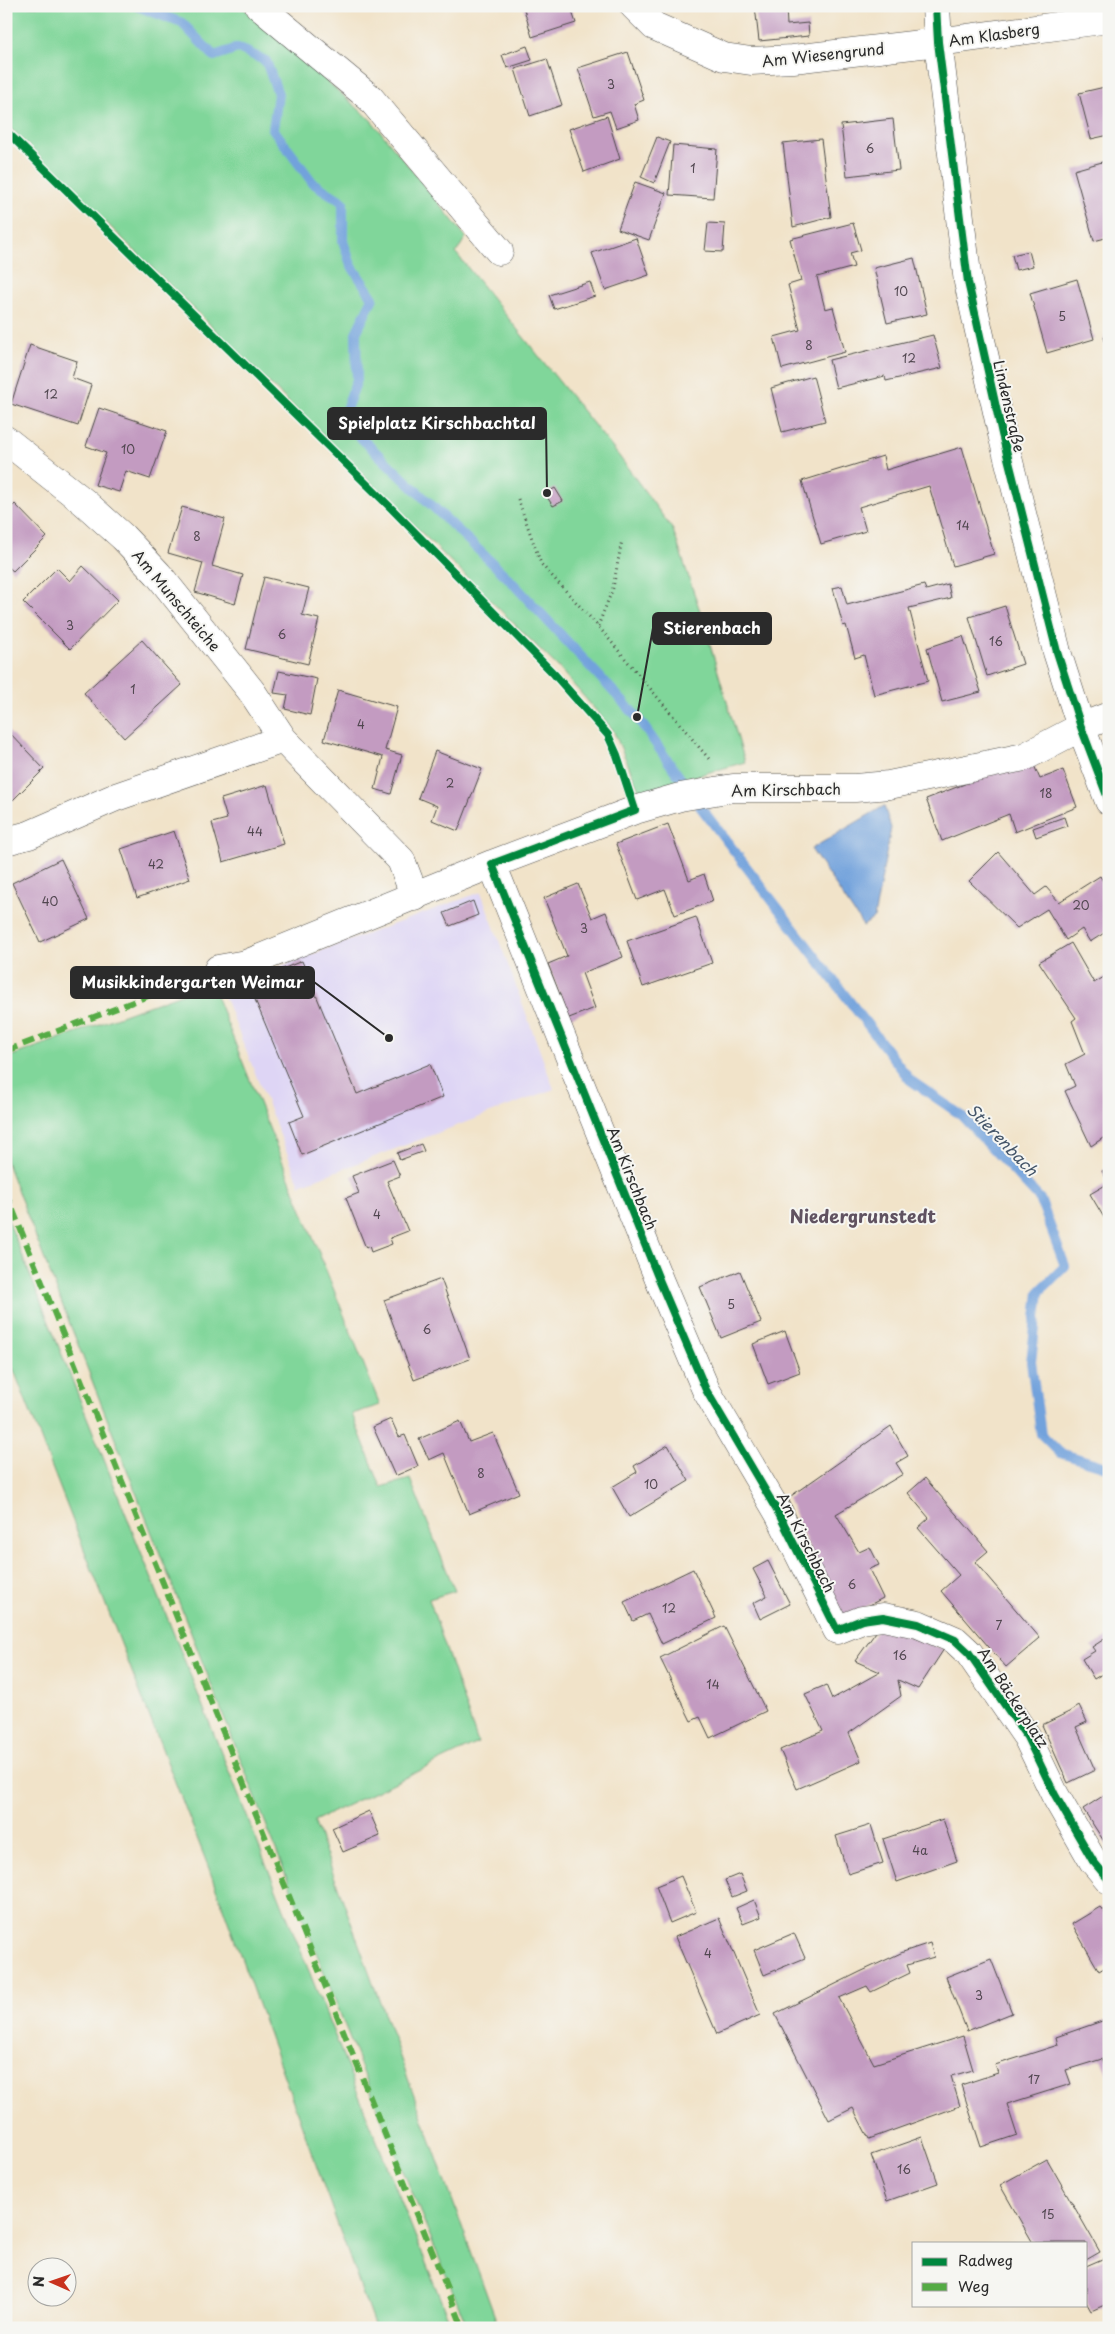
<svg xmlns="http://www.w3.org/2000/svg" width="1115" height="2334" viewBox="0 0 1115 2334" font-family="'Playpen Sans',sans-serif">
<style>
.built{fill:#ded5f5}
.green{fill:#80d69a;stroke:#568062}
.water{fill:#72a2dc;stroke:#4e6684}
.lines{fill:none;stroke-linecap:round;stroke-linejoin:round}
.stream{stroke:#72a2dc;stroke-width:10}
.building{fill:#c39bc1}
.minor-casing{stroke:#494743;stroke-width:29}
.path{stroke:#494743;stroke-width:3;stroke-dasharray:1 4;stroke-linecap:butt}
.minor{stroke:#fff;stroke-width:28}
.quiet{stroke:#54ab44;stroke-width:6;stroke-dasharray:12 6;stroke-linecap:butt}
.cycleway-casing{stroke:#f6f6f2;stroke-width:11}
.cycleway{stroke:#00873e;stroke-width:8}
.labels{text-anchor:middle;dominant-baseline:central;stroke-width:4;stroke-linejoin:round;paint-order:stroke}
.number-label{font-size:12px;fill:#514750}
.street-label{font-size:15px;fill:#2b2b2b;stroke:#f6f6f2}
.water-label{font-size:16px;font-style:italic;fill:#445569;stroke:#f6f6f2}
.quarter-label{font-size:18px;font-weight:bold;fill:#605260;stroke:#f6f6f2}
.leader{fill:none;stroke:#2b2b2b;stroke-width:2}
.callout-dot{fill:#2b2b2b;stroke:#f6f6f2;stroke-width:2}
.callout{fill:#2b2b2b;stroke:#2b2b2b;stroke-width:2}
.callout-label{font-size:16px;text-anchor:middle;font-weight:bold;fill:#fff}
</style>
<rect width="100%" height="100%" fill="#f6f6f2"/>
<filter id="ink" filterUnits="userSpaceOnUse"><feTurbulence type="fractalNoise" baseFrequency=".02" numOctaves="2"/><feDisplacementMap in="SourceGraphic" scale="10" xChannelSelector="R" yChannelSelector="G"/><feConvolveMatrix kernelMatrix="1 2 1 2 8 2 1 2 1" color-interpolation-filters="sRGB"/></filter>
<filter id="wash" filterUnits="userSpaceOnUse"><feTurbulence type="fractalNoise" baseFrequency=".0096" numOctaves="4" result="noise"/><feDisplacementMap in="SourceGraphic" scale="20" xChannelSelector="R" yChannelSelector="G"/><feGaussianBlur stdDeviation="1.12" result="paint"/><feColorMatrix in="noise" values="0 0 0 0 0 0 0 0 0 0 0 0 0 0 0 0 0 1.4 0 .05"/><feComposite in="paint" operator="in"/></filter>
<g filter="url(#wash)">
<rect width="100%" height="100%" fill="#f1e3c9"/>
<path class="built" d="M481,892L554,1089L300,1185L221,988Z"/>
<path class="green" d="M6,6H241L371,120L466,237L456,253L619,456L673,530L699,608L745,762L640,792L613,730L558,667L6,124Z
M211,983L380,1405L352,1414L381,1487L410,1479L455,1591L429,1599L478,1743L314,1821L499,2328H468L378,2110L6,1161V1058Z
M6,1215L452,2328H375L208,1866L6,1350Z"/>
<path class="water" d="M884,806L891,828L874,918L863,926L811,849Z"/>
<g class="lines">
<path class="stream" d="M137,6L182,23L214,56L238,48L266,61L278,94L273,129L313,183L343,202V241L351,265L373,298L356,333L357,380L342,420L508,578L637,717L702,809L910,1080L961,1115L1040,1199L1065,1266L1039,1292L1031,1362L1041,1434L1060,1453L1109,1468"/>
</g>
<g id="blocks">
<path class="building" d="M523,6H570L576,23L532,37Z
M755,6H786L787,25L808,23L809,36L759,41Z
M527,46L532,60L507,68L502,55Z
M628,52L644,100L634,104L639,120L616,128L610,111L594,116L578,68Z
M547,59L562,105L530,116L515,69Z
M1109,86V135L1091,139L1079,93Z
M607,116L620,159L584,172L569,129Z
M893,119L899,170L847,176L841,125Z
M657,137L670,142L654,183L641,177Z
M821,139L831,217L793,227L783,143Z
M673,145L717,149L713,198L669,195Z
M1109,160V237L1094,241L1074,170Z
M635,182L666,193L649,240L618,229Z
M708,223L725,224L723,252L705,251Z
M853,223L861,250L850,253L854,267L817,277L825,309L833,307L845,352L782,369L774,337L800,330L788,285L801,281L790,239Z
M636,238L649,275L605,290L592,253Z
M1029,251L1033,266L1016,270L1012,255Z
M914,258L927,314L887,323L874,268Z
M1077,279L1094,339L1047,353L1030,293Z
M590,282L595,296L554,309L549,295Z
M933,335L942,368L886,381L885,376L836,388L829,360Z
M1109,336V356H1108L1104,337Z
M30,345L77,361L72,378L91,385L78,426L11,404Z
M813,376L825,421L782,432L771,388Z
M99,408L167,431L150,479L126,471L119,492L95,485L106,453L86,446Z
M962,447L994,554L953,566L929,486L859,507L866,531L821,544L802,481L883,456L886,470Z
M555,488L563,501L553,506L545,494Z
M15,504L47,537L13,571L6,565V513Z
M182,507L225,519L212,566L243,575L235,604L195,592L203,563L168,553Z
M83,566L118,600L70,649L23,602L57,568L70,581Z
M264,577L309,588L302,615L319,619L308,664L246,649Z
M948,584L951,598L909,608L928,681L874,695L864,655L855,658L846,625L843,626L833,588L842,586L847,605L924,585L926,590Z
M1005,606L1023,664L987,676L969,617Z
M963,636L981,692L942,702L927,648Z
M142,640L182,685L124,738L84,693Z
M279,671L317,679L310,715L285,709L288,695L274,693Z
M338,690L397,707L385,750L402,755L391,794L375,789L383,757L324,740Z
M8,731L44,769L13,800L6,794Z
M435,751L482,769L458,831L432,820L437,806L418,798Z
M1033,763L1040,779L1063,770L1077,807L1015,832L1009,814L942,841L926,799L993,773Z
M267,785L284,844L223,862L212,823L227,819L221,799Z
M1064,817L1067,826L1036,837L1033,828Z
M668,824L689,880L704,874L713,901L675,915L665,889L637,900L616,844Z
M174,831L190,879L137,898L121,849Z
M998,852L1035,895L1046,887L1059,902L1100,876L1109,891V913L1103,917L1109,926V930L1090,942L1082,929L1066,940L1047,909L1017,928L969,881Z
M61,859L89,919L40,942L12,883Z
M578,884L592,918L606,912L623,957L582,973L595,1008L569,1018L548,964L567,956L544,898Z
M473,901L478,915L450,926L444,913Z
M696,917L712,963L643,987L627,941Z
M1071,943L1094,983L1109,974V1134L1091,1146L1065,1091L1075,1086L1066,1064L1085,1054L1072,1021L1076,1018L1039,962Z
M302,961L357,1094L430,1064L443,1097L302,1155L289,1122L304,1116L248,983Z
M421,1144L424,1151L400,1160L397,1153Z
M393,1160L400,1176L387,1181L408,1231L390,1238L392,1244L371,1252L369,1246L366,1248L346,1198L359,1193L352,1176Z
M1109,1167V1183L1102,1171Z
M1109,1183V1226L1090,1194Z
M740,1271L761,1322L721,1338L700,1287Z
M441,1279L470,1359L414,1380L384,1300Z
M785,1331L800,1372L768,1384L753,1344Z
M391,1419L399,1437L405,1435L418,1466L395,1476L373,1427Z
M460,1421L469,1442L493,1433L519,1493L469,1514L444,1453L429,1460L419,1439Z
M891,1426L908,1456L896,1463L903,1474L836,1514L859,1552L870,1547L879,1565L869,1569L883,1598L844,1618L810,1550L788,1498Z
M668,1445L689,1481L629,1517L612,1487L637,1472L634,1466Z
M925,1478L988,1551L975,1562L1040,1638L1006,1667L941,1591L959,1575L918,1528L929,1518L908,1493Z
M768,1561L790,1604L760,1619L753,1603L767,1596L753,1569Z
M693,1569L716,1618L662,1644L648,1614L633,1621L624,1602Z
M881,1625L944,1649L918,1689L898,1680L901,1696L849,1733L861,1761L797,1789L780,1750L823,1731L805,1694L826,1685L832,1699L880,1672L855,1661Z
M724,1626L766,1711L710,1738L700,1717L691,1721L660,1658Z
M1109,1636V1674L1107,1671L1094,1679L1082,1659L1095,1651L1092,1647Z
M1079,1705L1087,1722L1076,1727L1095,1770L1068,1783L1042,1725L1069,1712Z
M1109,1792V1849L1083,1809Z
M369,1811L380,1836L343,1852L332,1828Z
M943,1819L957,1861L897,1882L883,1839Z
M871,1825L883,1863L848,1874L836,1836Z
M740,1874L747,1891L732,1897L725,1880Z
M681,1876L696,1912L670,1923L656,1886Z
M754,1900L761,1917L743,1924L736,1908Z
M1100,1907L1109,1918V1965L1099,1971L1072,1924Z
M719,1918L760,2015L717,2034L675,1937Z
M794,1933L805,1958L764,1975L754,1950Z
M930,1943L934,1957L907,1965L910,1973L871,1992L867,1986L839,1998L874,2064L963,2036L973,2070L951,2076L960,2106L869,2139L853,2108L829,2120L775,2014L860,1972L903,1952Z
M991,1959L1012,2013L967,2031L946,1977Z
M1105,2020L1109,2028V2077L1102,2059L1066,2070L1071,2084L1007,2104L1017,2135L981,2147L961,2085L998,2073L995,2065L1058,2045L1056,2037Z
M922,2137L938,2183L887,2201L871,2155Z
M1047,2159L1100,2252L1086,2260V2243H1033L1000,2185Z
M1109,2256V2270L1105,2272L1109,2281V2303L1091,2311L1086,2302V2266Z"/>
</g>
</g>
<g filter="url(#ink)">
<use href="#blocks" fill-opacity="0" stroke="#494743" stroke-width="1"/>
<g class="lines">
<g class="minor-casing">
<path id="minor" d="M259,6L370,98L499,251
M634,6L654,26L724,57L751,61L793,59L938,42L1109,19
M936,6L938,42L968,282L1002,434L1057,652L1081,727L1109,801
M6,440L84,502L123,537L158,574L252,692L283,739L401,860L415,897
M6,841L29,835L116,797L283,739
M492,864L660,1282L706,1390L779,1514L837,1630L862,1620L883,1617L918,1624L955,1640L969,1653L1027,1737L1055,1795L1093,1861L1109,1880
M218,969L246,964L492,864L635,810L680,797L733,788H855L889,785L1024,757L1081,727L1109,716"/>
</g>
<path class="path" d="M518,499L541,564L598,626L709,759
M598,626L613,588L622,540"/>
<use href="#minor" class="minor"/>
<path class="quiet" d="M6,1051L218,969
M6,1193L463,2328"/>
<g class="cycleway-casing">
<path id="cycleway" d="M936,6L938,42L968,282L1002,434L1057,652L1081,727L1109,801
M6,131L389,506L554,674L608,735L617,755L635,810L492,864L660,1282L706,1390L779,1514L837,1630L862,1620L883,1617L918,1624L955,1640L969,1653L1027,1737L1055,1795L1093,1861L1109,1880"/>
</g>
<use href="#cycleway" class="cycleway"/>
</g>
</g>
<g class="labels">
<g class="number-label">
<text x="611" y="84">3</text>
<text x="870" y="148">6</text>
<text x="693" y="168">1</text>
<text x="901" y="291">10</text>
<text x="1062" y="316">5</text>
<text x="809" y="345">8</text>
<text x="909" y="358">12</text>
<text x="51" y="394">12</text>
<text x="128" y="449">10</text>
<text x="963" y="525">14</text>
<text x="197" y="536">8</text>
<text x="70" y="625">3</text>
<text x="282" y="634">6</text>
<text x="996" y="641">16</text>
<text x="133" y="689">1</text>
<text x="361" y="724">4</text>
<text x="450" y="783">2</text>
<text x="1046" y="793">18</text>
<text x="255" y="831">44</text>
<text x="156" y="864">42</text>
<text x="50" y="901">40</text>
<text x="1081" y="905">20</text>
<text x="584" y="928">3</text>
<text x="377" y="1214">4</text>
<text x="731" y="1304">5</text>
<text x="427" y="1329">6</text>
<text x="481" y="1473">8</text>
<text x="651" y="1484">10</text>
<text x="852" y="1584">6</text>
<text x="669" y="1608">12</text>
<text x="999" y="1625">7</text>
<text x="900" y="1655">16</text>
<text x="713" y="1684">14</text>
<text x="920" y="1850">4a</text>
<text x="708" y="1953">4</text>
<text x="979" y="1995">3</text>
<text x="1034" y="2079">17</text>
<text x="904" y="2169">16</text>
<text x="1048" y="2214">15</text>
</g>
<g class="street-label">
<text transform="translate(994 34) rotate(-8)">Am Klasberg</text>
<text transform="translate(823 54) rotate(-6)">Am Wiesengrund</text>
<text transform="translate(1010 406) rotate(77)">Lindenstraße</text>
<text transform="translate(177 600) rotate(50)">Am Munschteiche</text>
<text transform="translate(786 789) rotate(-1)">Am Kirschbach</text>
<text transform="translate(633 1178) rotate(68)">Am Kirschbach</text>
<text transform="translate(807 1542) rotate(63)">Am Kirschbach</text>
<text transform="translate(1014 1697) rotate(57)">Am Bäckerplatz</text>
</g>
<g class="water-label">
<text transform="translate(1003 1139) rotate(46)">Stierenbach</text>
</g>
<g class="quarter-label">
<text x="863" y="1215">Niedergrunstedt</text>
</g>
</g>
<path class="leader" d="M547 493L546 424M637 717L653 628M389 1038L314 982"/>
<g class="callout-dot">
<circle cx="547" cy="493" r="5"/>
<circle cx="637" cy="717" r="5"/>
<circle cx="389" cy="1038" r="5"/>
</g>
<g class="callout">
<rect x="328" y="408" width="218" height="31" rx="5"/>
<rect x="653" y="613" width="118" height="31" rx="5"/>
<rect x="71" y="967" width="243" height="31" rx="5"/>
</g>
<g class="callout-label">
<text x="437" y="429">Spielplatz Kirschbachtal</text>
<text x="712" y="634">Stierenbach</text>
<text x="193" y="988">Musikkindergarten Weimar</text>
</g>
<rect width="1115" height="2334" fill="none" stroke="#f6f6f2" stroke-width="25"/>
<rect x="912" y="2242" width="175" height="65" fill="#f6f6f2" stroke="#a5a5a2"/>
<rect x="922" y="2258" width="25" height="8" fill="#00873e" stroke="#a5a5a2"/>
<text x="958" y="2266" font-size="15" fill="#2b2b2b">Radweg</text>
<rect x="922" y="2283" width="25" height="8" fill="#54ab44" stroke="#a5a5a2"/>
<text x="958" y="2292" font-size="15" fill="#2b2b2b">Weg</text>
<g transform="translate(52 2282) rotate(272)"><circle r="24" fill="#f6f6f2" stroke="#a5a5a2"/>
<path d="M0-4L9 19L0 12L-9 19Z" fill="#c8321e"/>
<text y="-8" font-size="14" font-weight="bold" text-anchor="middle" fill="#2b2b2b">N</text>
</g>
</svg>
